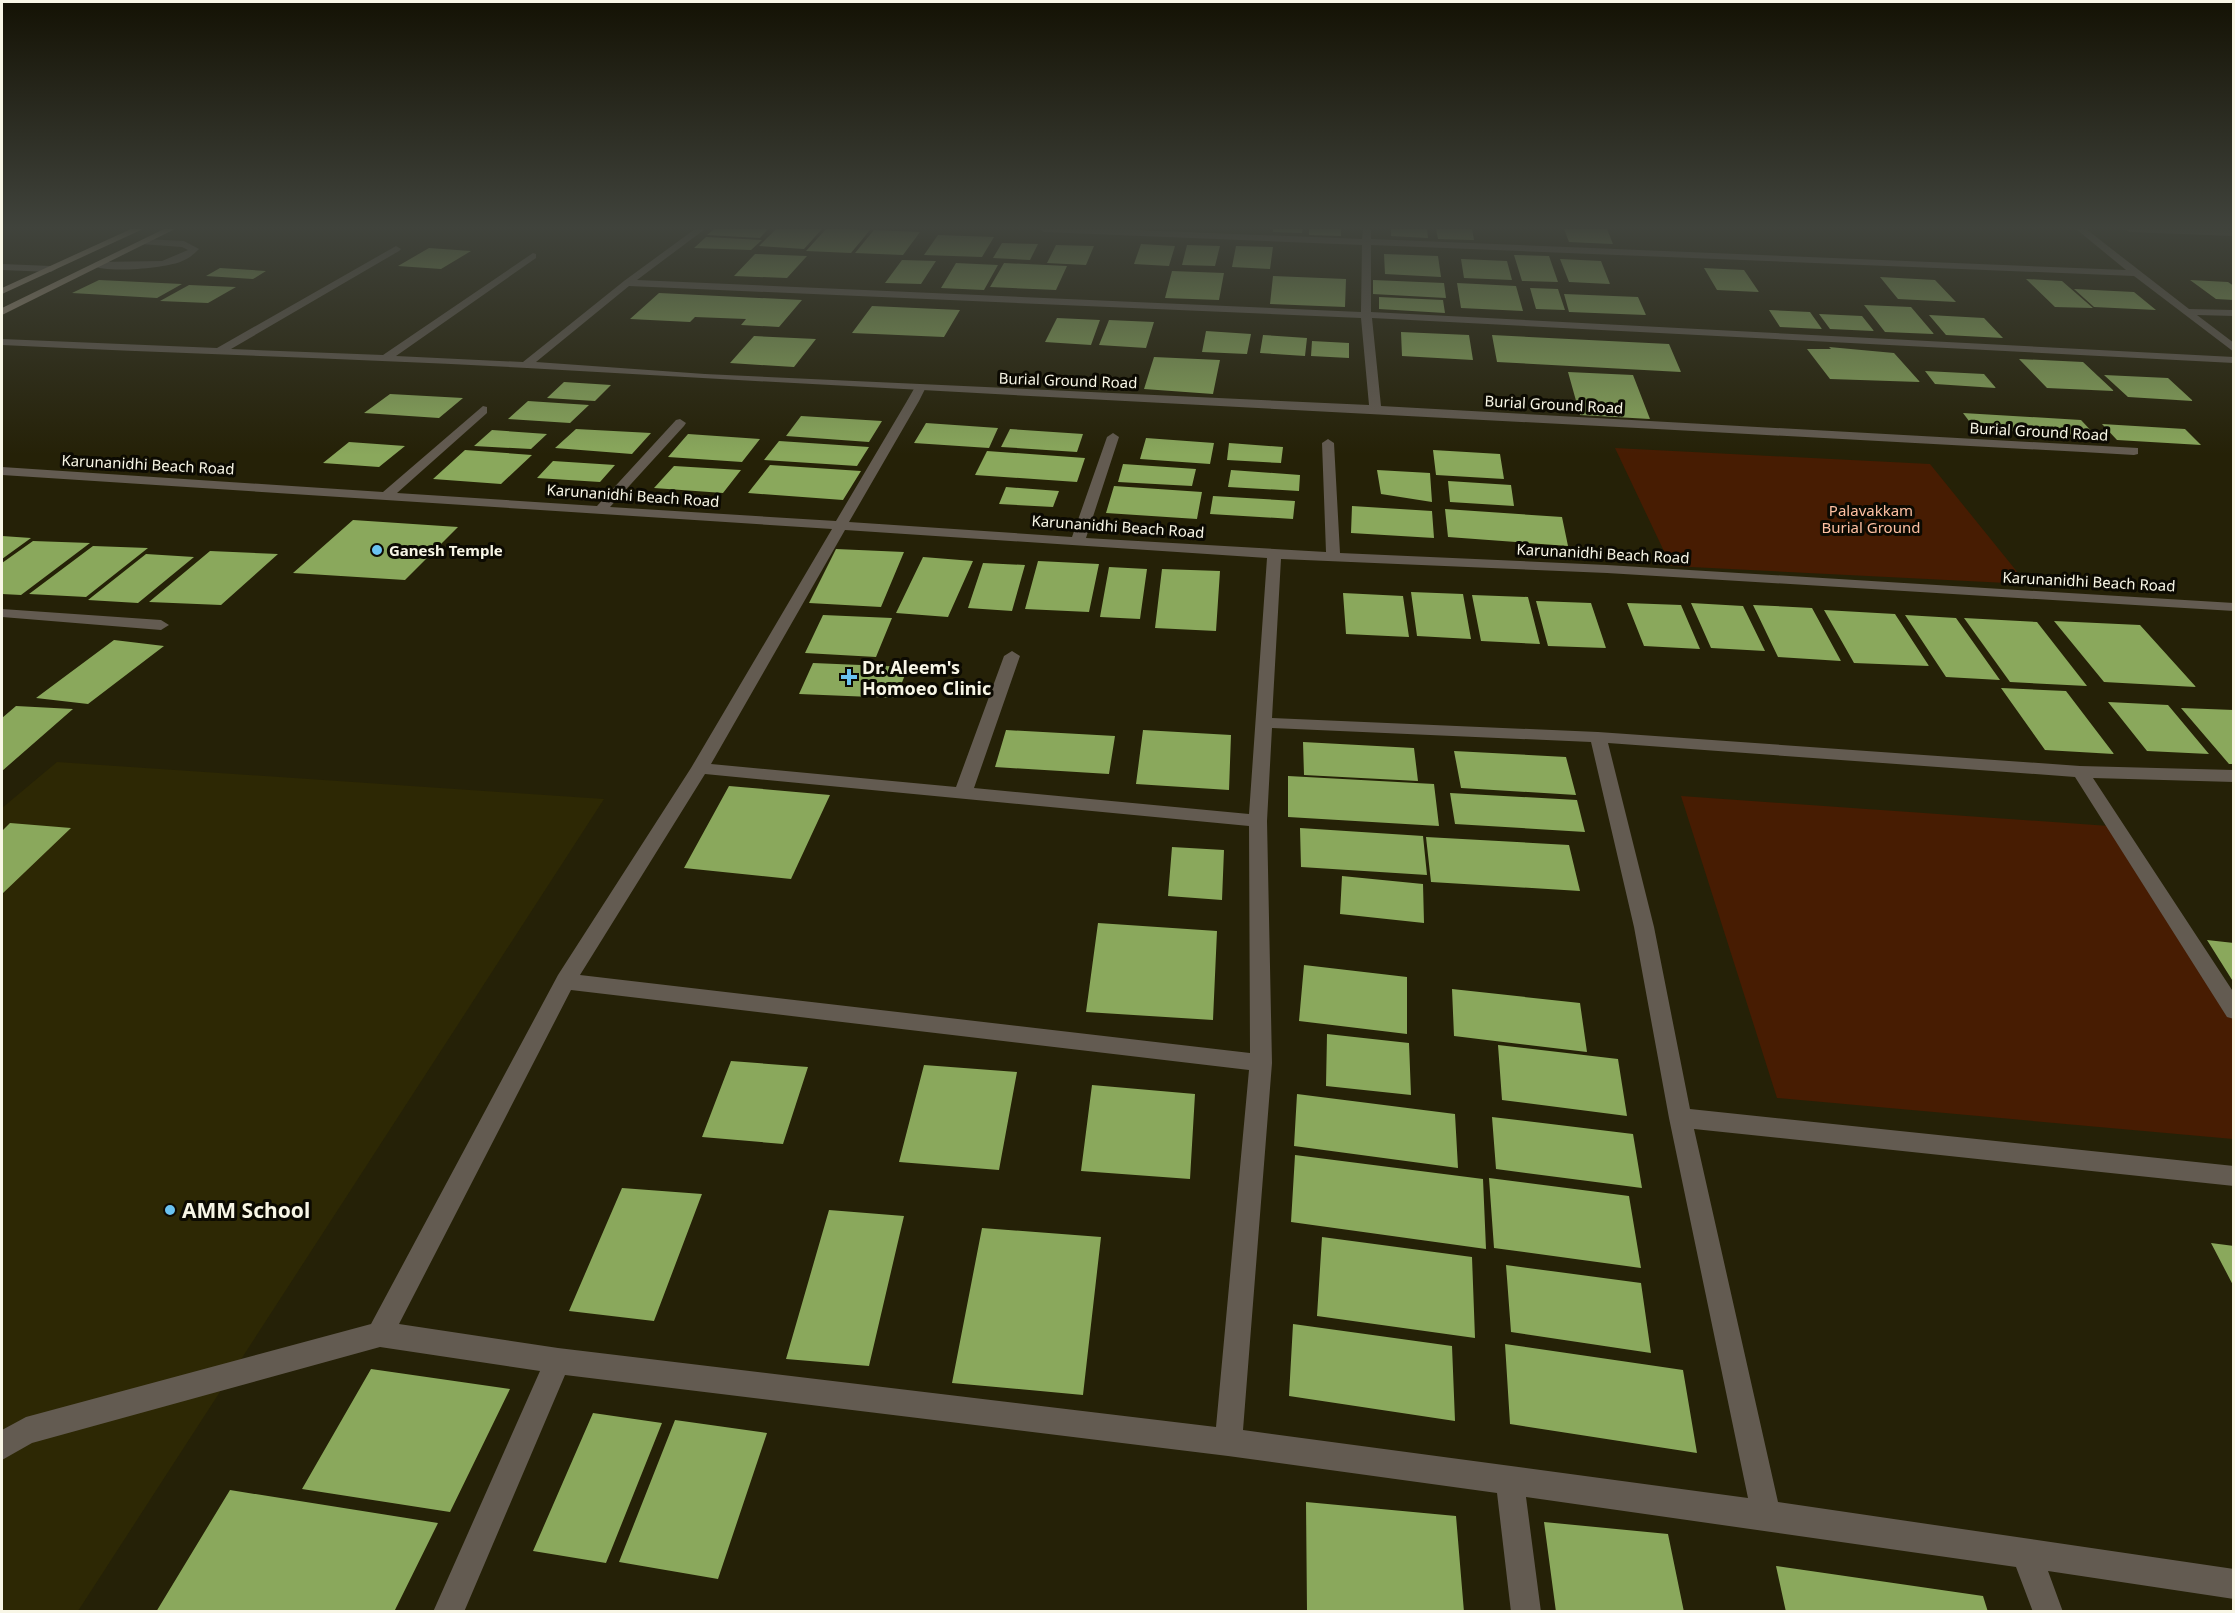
<svg xmlns="http://www.w3.org/2000/svg" width="2235" height="1613" viewBox="0 0 2235 1613" font-family="'Noto Sans',sans-serif">
<style>
.built{fill:#2d2804}
.green{fill:#471c02}
.building{fill:#8aa85c}
.lines{fill:none;stroke-linecap:round;stroke-linejoin:round}
.lane{fill:#635b51;fill-rule:evenodd}
.street{fill:#635b51;fill-rule:evenodd}
.primary{fill:#a69681;fill-rule:evenodd}
.poi-dot{fill:#6ac3f1;stroke:#0c0a02;stroke-width:2}
.labels{text-anchor:middle;dominant-baseline:central;stroke-width:6;stroke-linejoin:round;paint-order:stroke}
.far-street-label{font-size:15px;fill:#f8f6e6;stroke:#0c0a02}
.far-park-label{font-size:15px;fill:#fec0a2;stroke:#0c0a02}
.far-poi-label{font-size:15px;font-weight:bold;fill:#f8f6e6;stroke:#0c0a02;text-anchor:start}
.poi-label{font-size:18px;font-weight:bold;fill:#f8f6e6;stroke:#0c0a02;text-anchor:start}
.near-poi-label{font-size:21px;font-weight:bold;fill:#f8f6e6;stroke:#0c0a02;text-anchor:start}
</style>
<rect width="100%" height="100%" fill="#252107"/>
<path class="built" d="M57,762L604,799L78,1611L2,1612V808Z"/>
<path class="green" d="M1615,448L1930,464L2027,584L1671,566Z
M1681,796L2109,826L2233,1011V1139L1777,1098Z"/>
<path class="building" d="M714,229H768L760,238L707,235Z
M776,229H822L804,249L759,246Z
M826,229H848L870,230L851,253L806,251Z
M1273,229H1303L1302,233L1273,232Z
M1309,229H1341V236L1309,235Z
M1391,229H1427L1428,238L1391,236Z
M1436,229H1472L1474,240L1438,239Z
M1564,229H1607L1613,244L1569,242Z
M874,230L920,232L903,255L855,253Z
M938,235L994,237L982,257L924,255Z
M706,237L762,240L751,250L694,248Z
M1002,243L1038,244L1030,260L993,258Z
M1141,244L1175,246L1169,266L1134,264Z
M1056,245L1094,246L1086,265L1047,263Z
M1187,245L1220,246L1215,266L1182,265Z
M1236,246L1273,247L1270,269L1232,267Z
M429,248L471,251L441,269L398,266Z
M755,254L807,256L787,278L734,276Z
M1384,254L1438,256L1441,277L1385,274Z
M1514,255L1549,256L1558,282L1522,281Z
M1461,259L1507,261L1512,280L1464,278Z
M1560,259L1601,261L1610,284L1569,282Z
M902,260L936,261L921,284L885,283Z
M956,263L998,265L984,290L941,288Z
M1004,263L1067,266L1056,290L990,287Z
M220,268L266,271L253,279L206,276Z
M1704,268L1744,270L1759,292L1717,290Z
M1172,271L1224,273L1219,300L1165,298Z
M1273,276L1346,279L1345,307L1270,304Z
M1880,277L1935,280L1956,302L1898,299Z
M2026,279L2062,281L2093,308L2055,307Z
M99,280L182,284L157,298L72,293Z
M1373,280L1444,283L1446,298L1373,294Z
M2190,280L2228,282L2234,286V300L2216,299Z
M1457,283L1516,286L1523,311L1461,308Z
M189,285L236,287L208,303L160,301Z
M1530,288L1558,289L1565,310L1536,309Z
M2074,289L2134,292L2156,310L2094,307Z
M659,293L802,300L779,327L741,325L746,319L695,317L690,322L630,319Z
M1564,294L1638,297L1646,315L1569,312Z
M1379,297L1443,300L1445,313L1379,309Z
M1864,305L1911,307L1934,334L1885,332Z
M872,306L960,310L944,337L852,333Z
M1769,310L1810,312L1822,329L1780,327Z
M1819,314L1862,316L1874,331L1830,329Z
M1929,315L1984,318L2003,338L1946,335Z
M1057,318L1100,320L1091,345L1045,342Z
M1109,320L1154,322L1146,348L1099,345Z
M1206,331L1251,334L1247,354L1202,352Z
M1401,332L1469,335L1473,360L1402,356Z
M1263,335L1307,338L1305,356L1260,353Z
M1492,335L1669,344L1681,372L1497,362Z
M754,336L816,339L794,367L730,363Z
M1312,341L1349,343V358L1311,356Z
M1829,347L1894,353L1920,382L1830,379L1807,349H1831Z
M1154,357L1220,360L1213,394L1144,389Z
M2019,359L2083,362L2114,391L2047,388Z
M1925,371L1984,374L1996,388L1935,384Z
M1568,372L1633,375L1650,419L1580,415Z
M2104,375L2168,378L2193,401L2128,397Z
M564,382L611,385L595,401L547,398Z
M390,394L463,398L439,418L364,413Z
M528,401L589,405L570,423L508,419Z
M1963,413L2081,420L2096,436L1975,429Z
M801,416L882,421L869,442L786,436Z
M926,423L998,428L989,448L914,443Z
M2102,424L2185,429L2201,445L2117,440Z
M576,429L651,433L632,454L555,448Z
M1010,429L1083,434L1077,452L1001,447Z
M492,430L547,434L531,449L474,446Z
M688,434L760,439L742,462L668,457Z
M1146,438L1214,443L1210,464L1140,459Z
M779,441L869,447L857,466L764,460Z
M349,442L405,446L379,467L323,463Z
M1229,443L1283,447L1281,463L1227,460Z
M465,450L532,455L501,484L433,479Z
M1433,450L1500,454L1504,479L1436,475Z
M987,451L1085,458L1077,482L975,475Z
M553,461L615,465L600,482L537,478Z
M1123,464L1196,469L1192,486L1118,482Z
M770,465L861,471L843,500L748,493Z
M674,466L741,470L723,493L654,488Z
M1231,470L1300,475L1299,491L1228,487Z
M1377,470L1430,473L1432,502L1381,494Z
M1448,481L1511,485L1514,506L1450,502Z
M1114,486L1202,492L1197,519L1106,513Z
M1006,487L1059,491L1053,507L999,504Z
M1213,496L1295,501L1293,519L1210,514Z
M1352,506L1432,511L1434,538L1351,533Z
M1445,509L1562,517L1568,546L1448,537Z
M353,520L458,527L405,580L293,573Z
M2,536L31,538L2,559Z
M33,541L90,543L21,595L2,594V563Z
M93,546L148,548L86,597L29,594Z
M836,549L904,552L881,607L809,603Z
M210,551L278,554L221,605L149,602Z
M146,554L194,557L138,603L88,600Z
M923,557L973,561L948,617L896,613Z
M1038,561L1099,564L1089,612L1025,609Z
M983,563L1025,565L1012,611L968,608Z
M1109,567L1147,569L1140,619L1100,617Z
M1162,569L1220,571L1216,631L1155,628Z
M1411,592L1463,594L1471,639L1417,636Z
M1343,593L1403,596L1409,637L1346,634Z
M1472,595L1528,597L1540,644L1481,641Z
M1536,601L1591,603L1606,648L1548,646Z
M1627,603L1681,605L1700,649L1644,646Z
M1691,603L1743,606L1765,651L1711,648Z
M1753,605L1812,608L1841,661L1778,657Z
M1824,610L1895,614L1929,666L1854,663Z
M823,615L892,618L876,657L805,653Z
M1905,615L1956,618L2000,680L1946,677Z
M1964,618L2037,622L2087,686L2010,682Z
M2054,621L2140,625L2196,687L2104,682Z
M114,640L164,646L88,704L36,698Z
M813,663L908,667L896,698L799,694Z
M2001,688L2066,691L2114,754L2045,750Z
M2108,702L2168,705L2209,754L2147,751Z
M16,706L73,709L2,771V718Z
M2181,708L2234,710V764H2229Z
M1006,730L1115,736L1109,774L995,767Z
M1143,730L1231,735L1229,790L1136,784Z
M1303,742L1414,748L1418,781L1304,775Z
M1454,751L1566,757L1576,795L1461,788Z
M1288,776L1434,784L1439,826L1288,817Z
M729,786L830,795L791,879L684,868Z
M1450,793L1577,800L1585,832L1455,824Z
M10,823L71,828L2,894V831Z
M1300,828L1423,836L1427,875L1301,867Z
M1426,837L1569,845L1580,891L1431,882Z
M1172,847L1224,850L1222,900L1168,896Z
M1342,876L1423,884L1424,923L1340,914Z
M1098,923L1217,931L1213,1020L1086,1012Z
M2207,940L2234,943V983Z
M1304,965L1407,977V1034L1299,1021Z
M1452,989L1580,1003L1587,1052L1454,1036Z
M1327,1034L1409,1043L1411,1095L1326,1086Z
M1498,1045L1618,1059L1627,1116L1502,1100Z
M731,1061L808,1067L783,1144L702,1137Z
M924,1065L1017,1072L999,1170L899,1162Z
M1092,1085L1195,1094L1190,1179L1081,1171Z
M1297,1094L1455,1114L1458,1168L1294,1146Z
M1492,1117L1633,1134L1642,1188L1496,1169Z
M1295,1155L1483,1179L1486,1249L1291,1222Z
M1489,1178L1629,1196L1641,1268L1494,1248Z
M622,1188L702,1194L654,1321L569,1311Z
M829,1210L904,1216L869,1366L786,1359Z
M982,1228L1101,1237L1083,1395L952,1383Z
M1322,1237L1472,1257L1475,1338L1317,1316Z
M2211,1243L2234,1246V1287Z
M1506,1265L1641,1283L1651,1353L1511,1332Z
M1293,1324L1452,1346L1455,1421L1289,1396Z
M1505,1344L1683,1370L1697,1453L1510,1424Z
M371,1369L510,1389L450,1512L302,1489Z
M593,1413L662,1423L606,1563L533,1551Z
M675,1420L767,1433L718,1579L619,1562Z
M230,1490L438,1523L394,1612H156Z
M1306,1502L1456,1516L1464,1612H1307Z
M1544,1522L1668,1534L1684,1612H1556Z
M1776,1566L1983,1596L1988,1612H1786Z"/>
<g class="lines">
<path class="lane" d="M144,239L184,241L199,249C193,255 188,259 180,262C164,268 105,274 92,265L97,262L162,261L188,250L182,247L141,244L139,242Z
M919,386L925,389L919,401L909,403L907,401L915,387Z"/>
<path class="street" d="M695,229H705L637,280L1361,312L1362,245L1044,232L1040,229H1112L1362,239L1363,229H1371V239L2126,270L2076,229H2086L2189,309L2234,310V316L2197,315L2234,343V352L2134,276L1371,245V312L2234,357V363L1372,318L1381,406L2138,448V454L2134,455C1598,425 1062,399 527,368C352,358 177,354 2,345V339L217,348L396,246L401,249L399,251L231,349L383,355L533,253L536,254V258L396,356L523,362L624,281ZM629,286L1361,318L1369,405L705,374L536,362Z
M2125,229L2234,230V236L2129,232Z
M2,264L51,266L56,269L51,272L2,270Z
M913,398L919,401L849,522L1072,537L1107,437L1113,433L1119,437L1086,538L1326,552L1322,443L1328,439L1334,443L1340,553L1607,565L2234,603V611L1607,573L1281,559L1272,718L1598,732L2080,766L2234,770V782L2093,778L2234,993V1019L2227,1017L2075,777L1608,743L1654,927L1690,1109L2234,1166V1186L1694,1129L1778,1502L2234,1569V1599L2048,1571L2063,1612H2033L2016,1567L1526,1497L1541,1612H1511L1497,1493L1228,1456L565,1375L464,1612H433L540,1371L380,1347L32,1443L2,1460V1430L26,1417L371,1324L558,975L691,768L832,529L2,475V467L383,492L483,406L487,407V413L397,493L597,506L676,420L680,419L686,423L684,426L610,507L836,521L907,401ZM845,530L1267,558L1249,814L974,788L1020,656L1012,651L1004,656L956,787L711,764ZM1272,728L1591,742L1634,927L1669,1118L1748,1498L1243,1430L1272,1063L1267,821ZM705,774L1249,826L1250,1053L580,975ZM571,990L1249,1070L1216,1427L558,1348L399,1324Z
M2,609L161,620L169,625L161,630L2,617Z"/>
<path class="primary" d="M131,229H143L2,294V288Z
M164,229H175L2,315V308Z"/>
</g>
<linearGradient id="sky" x2="0" y2="1"><stop stop-color="#141204"/><stop offset="0.5" stop-color="#40433c"/><stop offset="1" stop-color="#40433c" stop-opacity="0"/></linearGradient>
<rect width="2235" height="455" fill="url(#sky)"/>
<g class="poi-dot">
<circle cx="377" cy="550" r="6"/>
<path d="M846 668h6v6h6v6h-6v6h-6v-6h-6v-6h6z"/>
<circle cx="170" cy="1210" r="6"/>
</g>
<g class="labels">
<g class="far-street-label">
<text transform="translate(1068 380) rotate(2)">Burial Ground Road</text>
<text transform="translate(1554 404) rotate(3)">Burial Ground Road</text>
<text transform="translate(2039 431) rotate(3)">Burial Ground Road</text>
<text transform="translate(148 464) rotate(3)">Karunanidhi Beach Road</text>
<text transform="translate(633 495) rotate(4)">Karunanidhi Beach Road</text>
<text transform="translate(1118 526) rotate(4)">Karunanidhi Beach Road</text>
<text transform="translate(1603 553) rotate(3)">Karunanidhi Beach Road</text>
<text transform="translate(2089 581) rotate(3)">Karunanidhi Beach Road</text>
</g>
<g class="far-park-label">
<text x="1871" y="510">Palavakkam<tspan x="1871" dy="17">Burial Ground</tspan></text>
</g>
<g class="far-poi-label">
<text x="389" y="550">Ganesh Temple</text>
</g>
<g class="poi-label">
<text x="862" y="667">Dr. Aleem's<tspan x="862" dy="21">Homoeo Clinic</tspan></text>
</g>
<g class="near-poi-label">
<text x="182" y="1210">AMM School</text>
</g>
</g>
<rect width="2235" height="1613" fill="none" stroke="#f8f6e6" stroke-width="6"/>
</svg>
